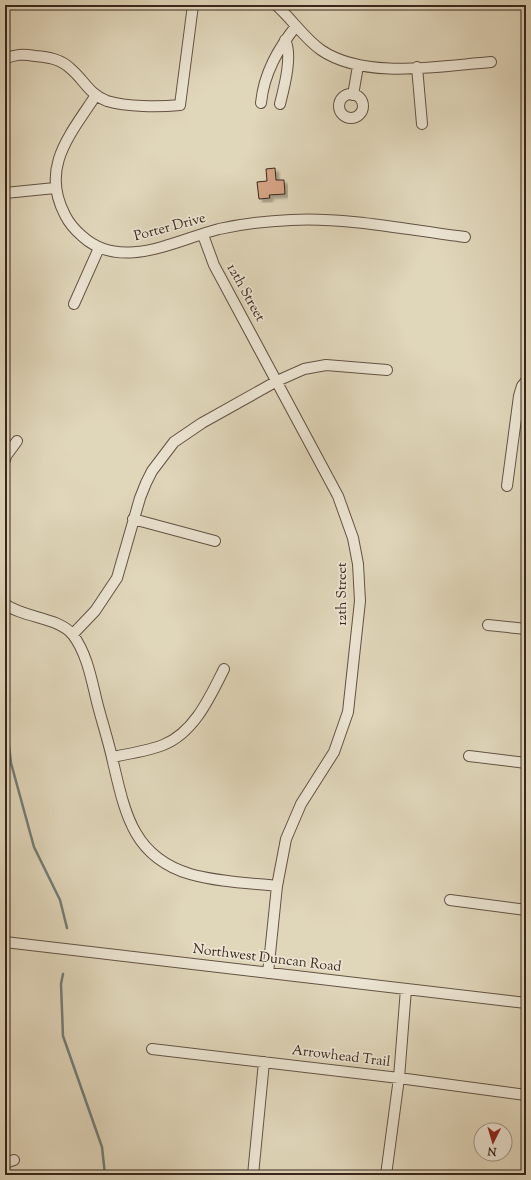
<svg xmlns="http://www.w3.org/2000/svg" width="531" height="1180" viewBox="0 0 531 1180" font-family="'Sorts Mill Goudy',serif">
<style>
.lines{fill:none;stroke-linecap:round;stroke-linejoin:round}
.stream{stroke:#717d7a;stroke-width:2.5}
.building{fill:#d7a585;stroke:#39261c;filter:url(#shadow)}
.minor-casing{stroke:#635244;stroke-width:12}
.minor{stroke:#ebe4d2;stroke-width:10}
.labels{text-anchor:middle;dominant-baseline:central;stroke-width:3.5;stroke-linejoin:round;paint-order:stroke}
.street-label{font-size:14px;fill:#39261c;stroke:#ebe4d2}
</style>
<defs>
<filter id="shadow"><feDropShadow dx="3.5" dy="3.5" stdDeviation="1" flood-color="#0004"/></filter>
</defs>
<rect width="100%" height="100%" fill="#e0d6ba"/>
<filter id="stains"><feTurbulence type="fractalNoise" baseFrequency=".005" numOctaves="4"/><feColorMatrix values="0 0 0 0 .2 0 0 0 0 .09 0 0 0 0 .02 0 0 0 .5 -.17"/></filter>
<radialGradient id="worn" r=".72"><stop offset=".6" stop-color="#630" stop-opacity="0"/><stop offset="1" stop-color="#630" stop-opacity=".3"/></radialGradient>
<g class="lines">
<path class="stream" d="M5,688L9,699L7,730L11,763L34,847L60,900L67,928
M63,974L61,984L63,1036L102,1147L105,1175"/>
</g>
<path class="building" d="M275,168L276,180H284L285,194L269,195L270,198L259,199L257,182L267,181L266,169Z"/>
<g class="lines">
<g class="minor-casing">
<path id="minor" d="M276,5C292,19 304,38 321,50C365,80 440,66 491,62
M5,59C15,54 23,54 35,56C48,57 61,59 71,69C84,80 89,94 107,101C127,107 159,107 180,105L193,5
M417,67L422,124
M339 106a12 12 0 1 1 24 0a12 12 0 1 1-24 0Z
M96,95C70,135 40,167 65,215C69,223 75,230 82,236C121,272 176,240 219,229C242,224 267,221 291,220C347,217 409,230 465,237
M353,95L358,66
M261,103C264,73 278,49 296,26
M280,104C284,88 293,55 285,40
M5,193L55,188
M203,235L214,265L338,496L353,538L358,564L360,601L348,712L334,752L301,804L286,839L277,886L268,973
M74,304L99,248
M5,460L6,456L17,441
M507,486L519,396L522,386L526,381
M133,519L215,541
M5,604C23,618 59,617 73,635C88,655 92,683 98,706C103,725 109,743 113,762C125,813 133,857 190,874C218,882 249,883 277,886
M488,625L526,629
M73,634L95,611L117,578L140,498L146,483L152,471L174,442L202,423L277,381L304,369L326,365L387,370
M469,756L526,763
M112,757C129,754 147,751 163,745C194,733 210,697 224,669
M450,900L526,910
M5,942L526,1003
M152,1049L399,1078L526,1095
M5,1163L14,1160
M253,1175L264,1062
M386,1175L399,1078L406,989"/>
</g>
<use href="#minor" class="minor"/>
</g>
<g class="labels">
<g class="street-label">
<text transform="translate(170 228) rotate(-15)">Porter Drive</text>
<text transform="translate(245 293) rotate(61)">12th Street</text>
<text transform="translate(343 594) rotate(-90)">12th Street</text>
<text transform="translate(267 959) rotate(7)">Northwest Duncan Road</text>
<text transform="translate(341 1057) rotate(7)">Arrowhead Trail</text>
</g>
</g>
<rect width="531" height="1180" fill="none" stroke="#e0d6ba" stroke-width="20"/>
<rect x="6" y="6" width="519" height="1168" fill="none" stroke="#39261c" stroke-width="2"/>
<rect x="10" y="10" width="511" height="1160" fill="none" stroke="#39261c"/>
<g transform="translate(493 1142) rotate(185)"><circle r="19" fill="#ebe4d2" stroke="#a49889"/>
<path d="M0-3L7 15L0 10L-7 15Z" fill="#8f2418"/>
<text y="-6" font-size="11" font-weight="bold" text-anchor="middle" fill="#39261c">N</text>
</g>
<rect width="100%" height="100%" filter="url(#stains)"/>
<rect width="100%" height="100%" fill="url(#worn)"/>
</svg>
